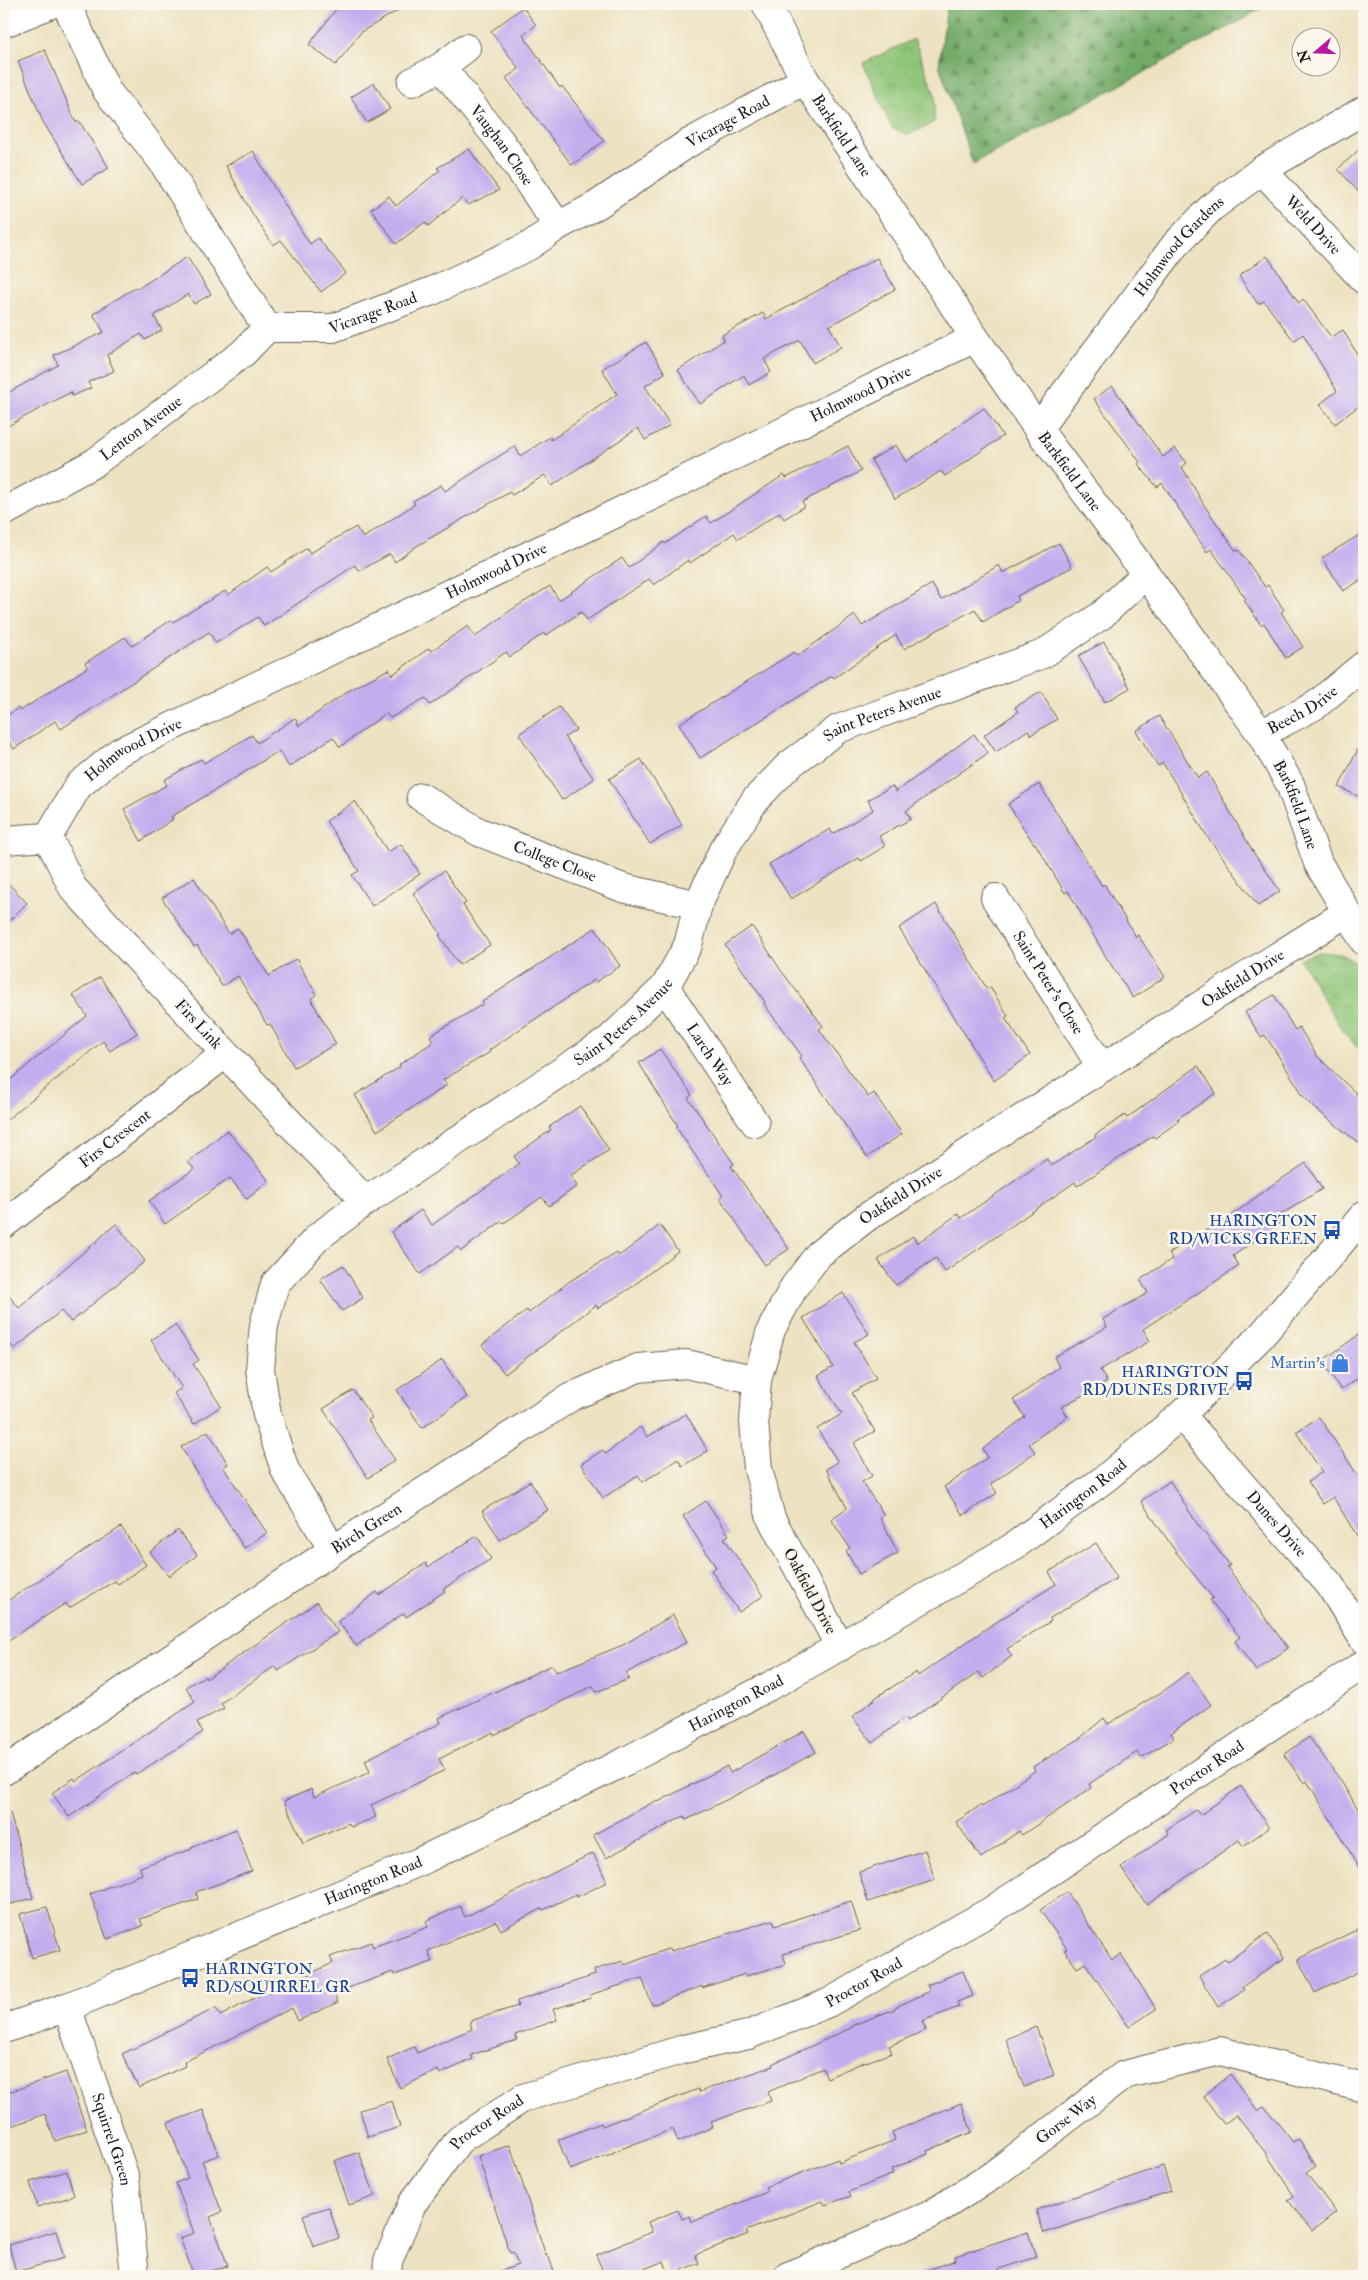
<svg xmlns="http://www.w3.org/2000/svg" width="1368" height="2280" viewBox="0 0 1368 2280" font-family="'IM FELL Double Pica',serif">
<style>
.forest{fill:url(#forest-firs);stroke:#476342}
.park{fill:url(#park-crowns);stroke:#55704a}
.building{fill:#c2aeee}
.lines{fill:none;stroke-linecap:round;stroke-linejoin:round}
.minor-casing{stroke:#656156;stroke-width:30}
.minor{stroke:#fff;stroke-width:28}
.labels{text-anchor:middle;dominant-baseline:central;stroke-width:5;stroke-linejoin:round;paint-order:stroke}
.street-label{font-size:16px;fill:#1c1c1c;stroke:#fbf7ec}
.transit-label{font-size:16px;fill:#164399;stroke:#fbf7ec;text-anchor:end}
.shop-label{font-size:16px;fill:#366cbe;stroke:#fbf7ec;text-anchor:end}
</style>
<defs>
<pattern id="forest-firs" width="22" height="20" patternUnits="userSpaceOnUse" patternTransform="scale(1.25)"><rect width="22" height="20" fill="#72aa68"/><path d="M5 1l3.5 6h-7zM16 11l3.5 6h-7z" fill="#5d8a55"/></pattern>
<pattern id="park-crowns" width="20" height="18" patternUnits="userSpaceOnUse" patternTransform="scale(1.25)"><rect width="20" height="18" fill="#8ec578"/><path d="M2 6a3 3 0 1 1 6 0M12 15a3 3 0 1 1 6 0" fill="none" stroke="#7aa967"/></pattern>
</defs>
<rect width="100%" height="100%" fill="#fbf7ec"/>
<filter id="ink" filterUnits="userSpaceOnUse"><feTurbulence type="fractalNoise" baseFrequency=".02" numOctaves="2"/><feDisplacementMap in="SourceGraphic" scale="10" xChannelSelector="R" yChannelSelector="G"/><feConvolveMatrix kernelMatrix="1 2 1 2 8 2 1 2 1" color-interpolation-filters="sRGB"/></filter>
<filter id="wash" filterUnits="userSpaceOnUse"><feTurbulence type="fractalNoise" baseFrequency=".0096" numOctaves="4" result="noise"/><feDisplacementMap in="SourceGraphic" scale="20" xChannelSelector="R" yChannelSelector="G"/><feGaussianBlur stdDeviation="1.12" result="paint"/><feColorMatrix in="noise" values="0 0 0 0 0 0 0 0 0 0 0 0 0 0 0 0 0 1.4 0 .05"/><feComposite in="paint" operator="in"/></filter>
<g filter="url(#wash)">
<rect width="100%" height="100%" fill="#ede2c1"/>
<path class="forest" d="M947,4H1267L1242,20L973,164L939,65Z"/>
<path class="park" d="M914,39L935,95L934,122L909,135L892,128L863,63Z
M1320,952C1343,953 1349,955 1364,973V1055L1342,1030L1300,959Z"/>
<g id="blocks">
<path class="building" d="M340,4H409L361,32L336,65L309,45Z
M523,7L536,25L523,35L560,88L562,86L604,141L572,165L506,78L519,69L491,31Z
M45,50L76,123L79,121L109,168L82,184L43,122L18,61Z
M374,83L390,109L367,123L351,97Z
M1364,145V198L1338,169Z
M469,149L499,190L468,205L462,198L428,226L425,222L396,244L371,209L389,196L396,206L440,170L437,168Z
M253,151L279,196L310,244L318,238L346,273L321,292L281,240L273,245L252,213L226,166Z
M1267,256L1299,303L1303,299L1331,337L1343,330L1364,366V402L1335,424L1320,404L1337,391L1303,334L1294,341L1264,301L1258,304L1239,276Z
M187,257L211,294L194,304L188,294L154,316L162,330L145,340L141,334L107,355L114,371L88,382L91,388L72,396L71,392L4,428V395L58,365L54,355L104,332L93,314L136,287L137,289Z
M877,258L895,289L829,326L841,347L813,363L800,340L764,359L771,372L749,385L744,375L700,404L678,370L724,340L722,335L763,313L766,319Z
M646,342L665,373L645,386L670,425L645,440L638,428L552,486L545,475L512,495L510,492L471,514L417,546L395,562L390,554L359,571L355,565L264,626L258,617L216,643L209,632L61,729L55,721L14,749L4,734V718L18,708L20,711L88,667L85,663L125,637L132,646L171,620L173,622L225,591L228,595L267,567L271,572L307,548L310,553L356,527L363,538L415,504L413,501L441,485L445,491L515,446L520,456L550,437L551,440L617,394L602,369Z
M1112,386L1163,457L1175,448L1187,463L1182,467L1204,505L1236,551L1239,550L1265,587L1268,585L1284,610L1281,612L1303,647L1286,658L1264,623L1261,625L1244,600L1246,599L1211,549L1207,552L1162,483L1157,487L1138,464L1140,462L1094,399Z
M984,408L1003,436L945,476L941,471L895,499L871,460L896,445L906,462Z
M848,446L861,471L802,502L805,506L784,519L780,512L738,539L734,533L690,563L688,560L654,585L649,579L587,620L581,612L545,636L544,633L510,657L506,652L430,705L425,698L390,718L386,713L340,747L333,737L289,767L279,751L171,817L173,819L141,841L124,809L167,785L164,780L201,759L204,763L252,735L257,743L295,718L299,726L348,691L389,669L392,675L429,648L431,651L468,626L475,637L511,610L550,586L559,600L622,558L629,568L664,542L665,544L706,516L711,523L784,475L786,478Z
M1364,532V578L1343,591L1322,558Z
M1059,543L1072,567L1017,596L1019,600L983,622L975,609L904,649L896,635L834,678L832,676L700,758L679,724L794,652L797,656L855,615L862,626L932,584L941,600L999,565L1003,573Z
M1104,642L1130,688L1105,702L1078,656Z
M1041,692L1057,719L1031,735L1028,730L996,752L984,735L1018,712L1015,707Z
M559,707L576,730L565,737L594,779L562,800L519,734Z
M1159,716L1198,778L1207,772L1255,855L1280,891L1258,906L1207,836L1163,763L1158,766L1136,731Z
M974,734L988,753L906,811L911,819L879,836L885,846L861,861L859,858L791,899L769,864L830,829L833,834L873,810L868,800L892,786L896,792Z
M1364,737V799L1339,787Z
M641,759L682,825L650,844L609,779Z
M1039,784L1102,886L1104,884L1136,937L1138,935L1165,977L1133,998L1106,957L1068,891L1065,893L1035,843L1034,844L1008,804Z
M355,801L388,852L401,844L420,874L372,906L352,875L359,871L326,821Z
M444,871L466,903L463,905L490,945L459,965L439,935L441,934L413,893Z
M194,878L229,934L238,928L269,976L296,959L317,995L311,999L336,1044L294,1067L270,1024L267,1025L238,976L222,986L197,945L194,947L162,898Z
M4,879L27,903L4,926Z
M936,904L987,989L990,987L1008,1016L1005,1018L1030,1055L994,1081L899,928Z
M752,926L780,969L823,1026L819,1029L868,1097L874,1093L902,1134L867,1157L799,1058L802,1056L764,1004L765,1002L725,945Z
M595,928L620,966L596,982L594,980L489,1050L490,1052L443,1080L447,1085L377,1131L355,1095L400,1067L399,1065L433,1042L430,1036L483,1004L482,1002Z
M100,977L137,1033L110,1051L103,1041L4,1122V1085L87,1016L73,995Z
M1274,995L1295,1030L1299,1027L1317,1056L1364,1101V1147L1317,1110L1299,1092L1300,1090L1265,1035L1261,1037L1245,1012Z
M660,1049L692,1095L688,1098L734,1164L731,1166L789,1249L765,1265L720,1198L723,1196L676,1127L678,1126L639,1063Z
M1198,1066L1216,1093L1177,1119L1179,1121L1155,1138L1153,1136L1077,1186L1075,1182L945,1272L936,1258L896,1285L878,1260L913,1236L917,1243L958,1214L961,1218L1047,1159L1051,1166L1096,1137L1095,1135L1125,1115L1127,1118Z
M580,1106L609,1150L570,1176L577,1186L549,1206L542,1197L504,1223L502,1221L461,1251L458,1247L420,1274L391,1232L421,1210L432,1225L519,1164L514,1156L551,1130L549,1127Z
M227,1130L269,1181L247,1199L230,1178L165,1224L149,1201L194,1169L188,1162Z
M1306,1163L1322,1189L1277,1217L1281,1222L1233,1256L1239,1266L1143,1329L1150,1341L1100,1370L1107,1382L1061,1407L1068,1416L1029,1444L1035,1452L991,1484L997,1493L963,1515L944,1487L988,1457L983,1449L1025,1417L1013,1400L1059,1367L1054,1357L1107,1327L1103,1319L1148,1293L1140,1280L1172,1259L1169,1253L1213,1226L1215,1228L1271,1186Z
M116,1224L145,1261L71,1322L61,1311L14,1349L4,1336V1290L19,1308Z
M660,1225L678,1251L629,1289L598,1308L596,1305L505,1374L482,1345L527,1310L529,1313L570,1281L617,1253L619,1256Z
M343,1265L363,1298L342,1311L320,1279Z
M843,1293L869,1334L854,1342L876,1378L852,1393L875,1431L854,1443L872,1476L862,1482L884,1515L880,1518L898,1553L859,1574L846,1551L850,1548L831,1519L847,1508L826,1469L838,1462L817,1429L842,1414L818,1376L833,1367L803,1318Z
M175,1325L199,1360L193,1364L221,1406L194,1424L174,1393L182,1388L151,1340Z
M1364,1331V1374L1341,1390L1322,1361Z
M442,1360L467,1397L422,1428L397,1390Z
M353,1390L372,1418L368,1420L395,1460L368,1478L323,1409Z
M686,1414L708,1451L682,1466L678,1459L643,1482L638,1475L603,1498L581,1464L603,1450L606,1454L640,1427L647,1437Z
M1319,1417L1364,1485V1547L1333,1497L1323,1504L1308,1482L1322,1472L1296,1432Z
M208,1431L228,1464L223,1467L267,1533L244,1548L181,1447Z
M530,1481L548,1510L500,1540L482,1511Z
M1170,1481L1198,1525L1230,1565L1227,1567L1288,1648L1256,1671L1235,1641L1240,1637L1210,1600L1213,1598L1176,1552L1141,1501Z
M706,1501L729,1535L724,1538L763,1596L739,1612L711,1570L716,1567L683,1516Z
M121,1527L146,1565L118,1584L115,1581L69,1608L66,1603L4,1643V1603Z
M178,1530L197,1555L169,1576L150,1552Z
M477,1536L491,1559L443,1589L445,1591L406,1617L404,1613L356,1646L338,1621L377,1592L379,1595L426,1563L428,1567Z
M1096,1543L1117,1578L1050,1618L1051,1621L1007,1649L1012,1656L983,1678L979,1672L908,1721L905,1717L873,1743L852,1717L878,1696L916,1672L918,1676L987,1628L1056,1584L1049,1572Z
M317,1602L338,1632L278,1671L275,1666L221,1703L224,1708L197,1723L203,1732L136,1774L135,1772L69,1817L52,1793L74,1778L76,1781L195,1702L186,1687L205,1676L206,1679Z
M673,1615L687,1642L626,1673L629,1679L596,1692L593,1686L494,1735L493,1732L439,1759L445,1770L371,1805L376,1817L351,1827L349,1823L303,1843L284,1801L311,1789L314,1797L370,1772L365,1760L441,1723L439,1718L552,1665L556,1672L623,1645Z
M1188,1672L1211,1705L1171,1733L1174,1738L1141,1758L1137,1752L1089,1784L1091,1788L1022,1835L1019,1831L981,1858L956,1822L981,1805L982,1807L1035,1771L1033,1767L1079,1739L1104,1718L1108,1724L1165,1690Z
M804,1731L816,1752L758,1784L686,1820L684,1816L606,1858L593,1835L657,1800L658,1802L727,1766L730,1773Z
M1309,1737L1339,1778L1364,1819V1875L1307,1781L1304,1783L1284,1755Z
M1241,1786L1269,1828L1243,1846L1239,1840L1147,1905L1121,1868L1169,1834L1166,1830L1196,1810L1200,1815Z
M10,1813L33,1898L4,1906V1814Z
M236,1829L252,1871L196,1892L198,1899L140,1919L143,1926L107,1939L90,1894L142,1874L140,1867L192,1849L191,1847Z
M925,1850L935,1880L868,1902L859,1872Z
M593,1853L607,1882L577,1897L576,1894L543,1910L542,1908L501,1930L496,1921L428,1951L432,1962L394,1975L393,1972L334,1993L338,2002L298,2021L292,2008L184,2062L185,2066L139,2088L122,2054L216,2008L220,2016L268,1991L269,1993L333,1963L330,1957L371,1942L373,1947L428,1927L426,1921L460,1906L465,1917Z
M1067,1892L1112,1960L1121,1954L1156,2009L1129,2027L1085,1963L1077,1968L1064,1950L1067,1949L1040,1910Z
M851,1901L860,1930L783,1954L786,1964L746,1976L745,1974L702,1988V1986L652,2005L642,1978L596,1993L590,1995L591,1998L553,2009L557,2020L515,2035L517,2040L471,2055L473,2059L440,2074L438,2070L400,2088L387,2059L414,2047L417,2053L472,2029L470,2021L518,2006L517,2001L595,1975L594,1970L623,1961L625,1965L670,1948L671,1951L773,1920L775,1926Z
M47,1907L60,1950L32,1958L20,1914Z
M1364,1926V1969L1315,1993L1298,1959Z
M1267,1933L1284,1958L1242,1987L1244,1990L1218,2007L1199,1976L1225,1959L1227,1962Z
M963,1971L973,1996L957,2002L959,2007L922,2021L926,2030L889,2046L892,2053L866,2062V2061L827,2078L823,2068L768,2092L771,2101L711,2122L713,2127L678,2142L673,2129L613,2152V2153L570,2170L558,2140L601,2123L602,2126L698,2089L699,2092L773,2066L772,2064L853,2027V2025L895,2009L894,2008L930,1991L927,1985Z
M1036,2027L1054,2075L1024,2087L1006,2039Z
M66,2072L87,2130L55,2141L45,2114L4,2129V2094Z
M1230,2074L1258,2111L1264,2106L1293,2142L1299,2139L1316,2166L1306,2173L1336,2212L1312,2231L1288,2200L1294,2196L1265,2152L1236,2115L1224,2124L1203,2096Z
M392,2101L400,2127L368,2137L360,2110Z
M961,2103L972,2132L927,2151L928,2154L891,2169L893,2174L849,2192L851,2196L825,2205L823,2201L746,2231L748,2234L695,2255L699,2263L669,2275L664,2261L627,2276H605L596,2255L652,2232L648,2222L678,2210L682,2219L690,2216L692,2222L767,2192L765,2187L838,2159L839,2163L895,2140L892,2132Z
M203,2110L219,2155L202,2161L222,2212L210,2217L228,2266L194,2276L180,2238L194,2233L176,2183L188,2178L168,2123Z
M510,2145L546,2256L548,2255L556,2276H496L495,2273L518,2265L513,2252L510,2253L478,2156Z
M359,2152L375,2196L349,2205L334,2161Z
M1163,2166L1171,2191L1044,2233L1036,2210Z
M67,2171L74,2196L37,2207L30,2182Z
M329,2207L339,2238L313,2247L303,2215Z
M56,2231L64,2258L16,2272L9,2245Z
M1028,2232L1036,2257L999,2269L1000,2272L987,2276H920L919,2273L956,2260L955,2256Z"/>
</g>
</g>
<g filter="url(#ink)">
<use href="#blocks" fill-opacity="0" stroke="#656156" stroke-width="1"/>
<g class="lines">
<g class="minor-casing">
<g id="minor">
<path id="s1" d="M66,4L107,91L162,161L267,328H333L432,291L529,246L558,226L597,205L687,144L805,80"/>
<path id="s2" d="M766,4L805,80L975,338L1038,429L1146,574L1261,734L1290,784L1318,863L1364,941"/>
<path d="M4,23L51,4"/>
<path id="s3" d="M441,67L501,142L558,226"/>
<path d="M412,82L441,67L466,48"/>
<path id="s4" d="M1262,170L1364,280"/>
<path id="s5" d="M1038,429L1175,245L1211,208L1262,170L1364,110"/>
<path id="s6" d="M4,512L94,463L243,353L267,328"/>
<path id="s7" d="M1261,734L1316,705L1364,665"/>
<path id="s8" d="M421,797L479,832L623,888L698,905"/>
<path id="s9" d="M48,837L78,786L119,752L590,526L975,338"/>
<path id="s10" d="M48,837L73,888L287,1120L366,1201"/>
<path d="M4,840L48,837"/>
<path id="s11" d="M995,898L1102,1068"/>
<path id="s12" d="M665,987L755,1123"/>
<path id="s13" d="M4,1224L225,1054"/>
<path id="s14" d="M1181,1415L1330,1585L1364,1640"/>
<path id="s15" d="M333,1550L285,1470L267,1415L260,1369L264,1325L275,1284L318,1237L366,1201L609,1040L665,987L688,945L698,905L723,850L755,800L789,765L838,729L1043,654L1102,615L1146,574"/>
<path id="s16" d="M840,1647L771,1518L758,1469L754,1421L757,1380L771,1330L794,1287L819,1254L867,1217L1346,913"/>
<path id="s17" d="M4,1771L333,1550L571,1397L638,1368L686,1364L757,1380"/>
<path id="s18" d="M67,2007L125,2178L135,2276"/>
<path id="s19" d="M4,2029L67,2007L419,1862L626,1761L781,1680L1010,1549L1107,1477L1181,1415L1261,1336L1364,1215"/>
<path id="s20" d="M387,2276L388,2261L412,2204L459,2140L523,2098L684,2049L748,2035L828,2003L991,1911L1364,1664"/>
<path id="s21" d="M788,2276L930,2215L993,2175L1124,2075L1220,2051L1364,2088"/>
</g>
</g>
<use href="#minor" class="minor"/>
</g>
</g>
<defs>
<g id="bus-bare" transform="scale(1.5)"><path d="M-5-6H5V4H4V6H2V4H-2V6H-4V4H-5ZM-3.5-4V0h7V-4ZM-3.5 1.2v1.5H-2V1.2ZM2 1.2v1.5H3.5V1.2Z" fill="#1a4fb4" stroke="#fbf7ec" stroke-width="2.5" paint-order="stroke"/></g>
<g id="shop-bare" transform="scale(1.5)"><path d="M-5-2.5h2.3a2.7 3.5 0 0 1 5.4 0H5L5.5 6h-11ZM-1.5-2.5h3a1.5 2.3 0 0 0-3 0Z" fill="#3f7fe0" stroke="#fbf7ec" stroke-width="2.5" paint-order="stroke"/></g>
</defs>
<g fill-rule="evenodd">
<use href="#bus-bare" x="1332" y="1230"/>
<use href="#shop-bare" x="1340" y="1363"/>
<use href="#bus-bare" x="1244" y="1381"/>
<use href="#bus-bare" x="190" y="1978"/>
</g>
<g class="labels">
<g class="street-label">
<text stroke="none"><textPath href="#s1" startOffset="896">Vicarage Road</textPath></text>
<text stroke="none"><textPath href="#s2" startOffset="152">Barkfield Lane</textPath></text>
<text stroke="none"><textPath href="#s3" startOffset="99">Vaughan Close</textPath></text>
<text stroke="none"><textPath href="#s4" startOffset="75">Weld Drive</textPath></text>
<text stroke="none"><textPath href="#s5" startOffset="231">Holmwood Gardens</textPath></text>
<text stroke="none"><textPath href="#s1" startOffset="491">Vicarage Road</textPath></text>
<text stroke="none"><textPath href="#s9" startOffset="936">Holmwood Drive</textPath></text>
<text stroke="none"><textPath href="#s6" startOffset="161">Lenton Avenue</textPath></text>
<text stroke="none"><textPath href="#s2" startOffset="558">Barkfield Lane</textPath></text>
<text stroke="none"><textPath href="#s9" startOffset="531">Holmwood Drive</textPath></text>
<text stroke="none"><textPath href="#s7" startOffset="48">Beech Drive</textPath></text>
<text stroke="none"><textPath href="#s15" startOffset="1142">Saint Peters Avenue</textPath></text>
<text stroke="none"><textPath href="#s9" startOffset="126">Holmwood Drive</textPath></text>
<text stroke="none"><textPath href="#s2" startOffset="962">Barkfield Lane</textPath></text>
<text stroke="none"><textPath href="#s8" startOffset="149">College Close</textPath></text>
<text stroke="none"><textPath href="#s16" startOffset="934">Oakfield Drive</textPath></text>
<text stroke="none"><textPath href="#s11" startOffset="100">Saint Peter's Close</textPath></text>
<text stroke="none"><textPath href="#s15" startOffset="722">Saint Peters Avenue</textPath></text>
<text stroke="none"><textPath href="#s10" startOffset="242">Firs Link</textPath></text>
<text stroke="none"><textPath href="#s12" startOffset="81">Larch Way</textPath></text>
<text stroke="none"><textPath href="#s13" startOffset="140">Firs Crescent</textPath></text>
<text stroke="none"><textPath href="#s16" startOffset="529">Oakfield Drive</textPath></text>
<text stroke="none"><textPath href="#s19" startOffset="1208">Harington Road</textPath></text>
<text stroke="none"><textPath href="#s14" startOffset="145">Dunes Drive</textPath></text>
<text stroke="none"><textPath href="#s17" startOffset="436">Birch Green</textPath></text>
<text transform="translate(810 1591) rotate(62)">Oakfield Drive</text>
<text stroke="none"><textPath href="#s19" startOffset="802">Harington Road</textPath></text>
<text stroke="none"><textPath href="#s20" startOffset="999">Proctor Road</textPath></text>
<text stroke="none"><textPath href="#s19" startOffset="398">Harington Road</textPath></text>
<text stroke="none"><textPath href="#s20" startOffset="594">Proctor Road</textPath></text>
<text stroke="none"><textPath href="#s21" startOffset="321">Gorse Way</textPath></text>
<text stroke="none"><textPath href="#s20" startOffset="189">Proctor Road</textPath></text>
<text stroke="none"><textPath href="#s18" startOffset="140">Squirrel Green</textPath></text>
</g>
<g class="transit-label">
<text x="1317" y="1221">HARINGTON<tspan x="1317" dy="18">RD/WICKS GREEN</tspan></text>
<text x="1229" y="1372">HARINGTON<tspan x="1229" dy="18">RD/DUNES DRIVE</tspan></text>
<text x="205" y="1969" text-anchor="start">HARINGTON<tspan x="205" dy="18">RD/SQUIRREL GR</tspan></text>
</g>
<g class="shop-label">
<text x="1325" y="1363">Martin's</text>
</g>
</g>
<rect width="1368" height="2280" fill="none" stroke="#fbf7ec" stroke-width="20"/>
<g transform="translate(1316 52) rotate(251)"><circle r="24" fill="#fbf7ec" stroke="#a29f99"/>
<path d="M0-4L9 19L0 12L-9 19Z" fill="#b5179e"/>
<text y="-8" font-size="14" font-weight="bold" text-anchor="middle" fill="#1c1c1c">N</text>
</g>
</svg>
